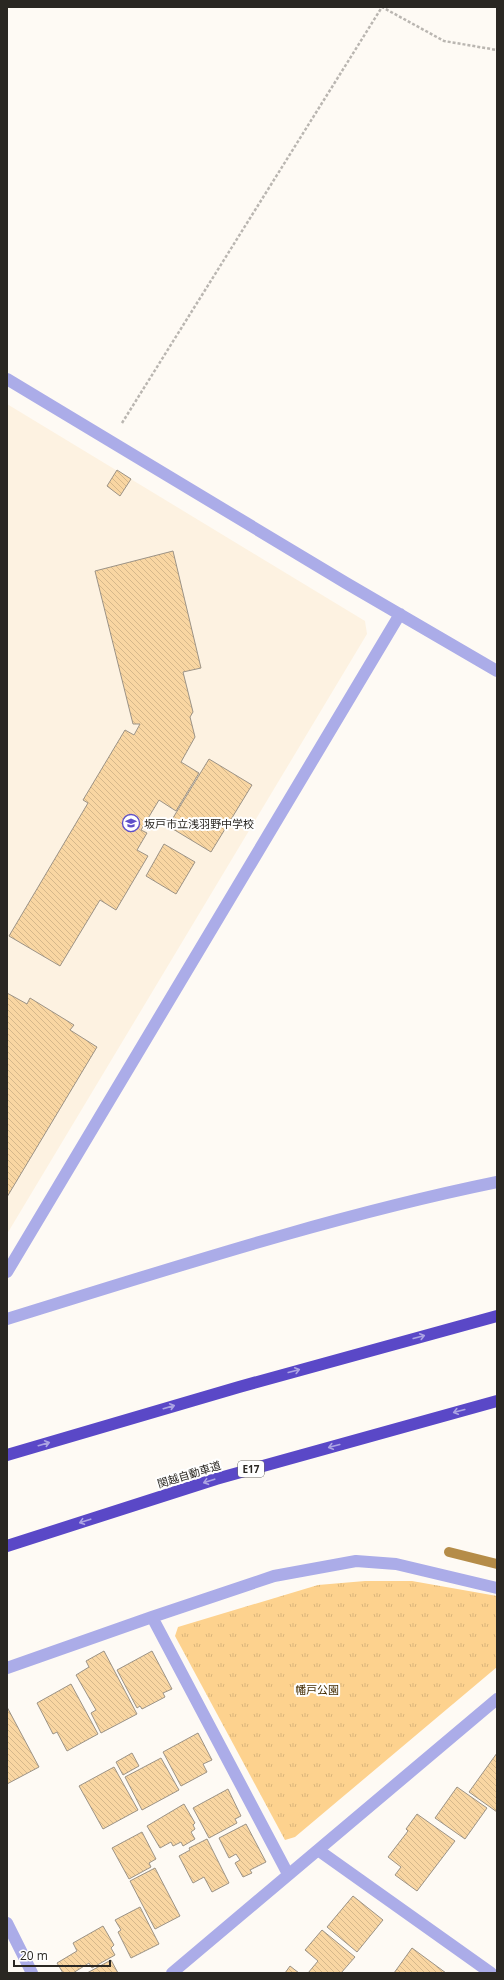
<svg xmlns="http://www.w3.org/2000/svg" width="504" height="1980" viewBox="0 0 504 1980" font-family="'Open Sans','Noto Sans JP',sans-serif">
<style>
.built{fill:#fdf2e1}
.park{fill:url(#park-tufts)}
.lines{fill:none;stroke-linecap:round;stroke-linejoin:round}
.stream{stroke:#b58c48;stroke-width:10}
.building{fill:url(#building-back-hatch);stroke:#9c9386}
.path{stroke:#bab6b1;stroke-width:2.5;stroke-dasharray:3 2;stroke-linecap:butt}
.minor{stroke:#abace8;stroke-width:12}
.motorway{stroke:#5a48c7;stroke-width:12}
.oneway{stroke:#aca4e3}
.labels{text-anchor:middle;dominant-baseline:central;stroke-width:4;stroke-linejoin:round;paint-order:stroke}
.shield{fill:#fff;stroke:#6a6864;stroke-width:1}
.shield-label{font-size:10px;font-weight:bold;fill:#2a2722}
.poi-label{font-size:11px;fill:#2a2722;stroke:#fff;text-anchor:start}
.street-label{font-size:11px;fill:#2a2722;stroke:#fff}
.park-label{font-size:11px;fill:#442d03;stroke:#fff}
</style>
<defs>
<pattern id="park-tufts" width="24" height="20" patternUnits="userSpaceOnUse"><rect width="24" height="20" fill="#fdd28e"/><path d="M3 7l-1-3M5 7V3M7 7l1-3M15 17l-1-3M17 17v-4M19 17l1-3" fill="none" stroke="#d9b47a"/></pattern>
<pattern id="building-back-hatch" width="6" height="6" patternUnits="userSpaceOnUse"><rect width="6" height="6" fill="#f9d6a2"/><path d="M-1 5l2 2M0 0l6 6M5-1l2 2" fill="none" stroke="#d6b88b"/></pattern>
</defs>
<rect width="100%" height="100%" fill="#fefaf4"/>
<path class="built" d="M7,404L365,621L367,634L7,1234Z"/>
<path class="park" d="M365,1581H412L497,1596V1667L295,1837L285,1840L175,1636L178,1627L318,1585Z"/>
<g class="lines">
<path class="stream" d="M449,1552L497,1564"/>
</g>
<path class="building" d="M117,470L131,479L120,496L107,486Z
M173,551L201,668L183,672L193,712L190,717L195,737L181,762L199,773L176,811L159,800L141,830L147,833L137,850L148,856L116,910L100,900L60,966L9,936L88,803L83,800L125,730L134,735L140,724H133L95,571Z
M209,759L252,785L211,852L168,826Z
M164,844L195,862L176,894L146,876Z
M7,993L27,1004L30,998L74,1025L70,1030L97,1047L7,1197Z
M104,1651L137,1714L101,1733L91,1713L96,1710L76,1675L89,1667L86,1661Z
M152,1651L172,1689L163,1693L165,1697L142,1709L140,1706L137,1708L117,1670Z
M71,1684L98,1734L67,1751L57,1732L53,1734L37,1703Z
M7,1707L39,1767L7,1784Z
M198,1733L212,1760L203,1764L207,1772L181,1786L163,1752Z
M132,1753L139,1766L123,1775L116,1762Z
M497,1753V1812L469,1792Z
M161,1758L179,1790L142,1810L125,1777Z
M114,1767L138,1810L103,1829L79,1786Z
M457,1787L487,1808L465,1839L435,1818Z
M228,1789L241,1816L235,1819L237,1823L209,1838L193,1808Z
M184,1804L195,1823L193,1825L195,1829L191,1832L195,1839L183,1846L181,1842L173,1846L171,1842L160,1848L147,1826Z
M417,1814L455,1841L417,1891L395,1875L401,1867L388,1857L408,1831L406,1829Z
M246,1824L266,1862L250,1870L252,1873L243,1877L235,1863L240,1860L236,1854L229,1858L219,1838Z
M142,1832L156,1859L149,1863L151,1867L129,1879L112,1848Z
M207,1839L229,1883L212,1892L204,1877L193,1883L179,1856L190,1850L189,1848Z
M155,1868L180,1916L155,1929L130,1881Z
M353,1896L383,1920L357,1952L327,1927Z
M140,1907L159,1944L131,1958L118,1932L121,1930L115,1920Z
M103,1926L114,1945L111,1948L115,1955L92,1968L89,1963L73,1973H63L57,1963L77,1951L73,1943Z
M322,1930L355,1957L341,1973H308L318,1961L305,1950Z
M412,1948L446,1973H394Z
M111,1960L118,1973H87Z
M290,1966L299,1973H285Z"/>
<g class="lines">
<path class="path" d="M122,423L382,7L444,41L497,50"/>
<path class="minor" d="M7,379L346,583L497,671
M7,1272L400,614
M7,1319C169,1269 331,1216 497,1182
M152,1617L288,1874
M7,1668L152,1617L274,1576L356,1561L396,1564L497,1588
M318,1850L491,1973
M7,1923L32,1973
M172,1973L497,1699"/>
<path class="motorway" d="M7,1455L239,1387L497,1316
M7,1546L216,1479L497,1401"/>
</g>
<defs><path id="oneway-shaft" d="M-6 0H5M1.5-3L5.5 0L1.5 3" fill="none" stroke-width="1.6" stroke-linecap="round" stroke-linejoin="round"/></defs>
<g class="oneway">
<use href="#oneway-shaft" transform="translate(419 1337) rotate(-15)"/>
<use href="#oneway-shaft" transform="translate(294 1371) rotate(-15)"/>
<use href="#oneway-shaft" transform="translate(169 1407) rotate(-16)"/>
<use href="#oneway-shaft" transform="translate(459 1411) rotate(165)"/>
<use href="#oneway-shaft" transform="translate(44 1444) rotate(-16)"/>
<use href="#oneway-shaft" transform="translate(334 1446) rotate(165)"/>
<use href="#oneway-shaft" transform="translate(209 1481) rotate(162)"/>
<use href="#oneway-shaft" transform="translate(85 1521) rotate(162)"/>
</g>
<defs>
<g id="school-ring" transform="scale(0.9)"><circle r="9.5" fill="#fff" stroke="#5f50c9" stroke-width="1.5"/><path d="M0-5L7-2L0 1L-7-2ZM-4 1L0 2.5L4 1V4Q0 6-4 4Z" fill="#5f50c9"/></g>
</defs>
<g fill-rule="evenodd">
<use href="#school-ring" x="131" y="823"/>
</g>
<g class="labels">
<rect class="shield" x="238" y="1461" width="26" height="16" rx="3"/>
<g class="shield-label">
<text x="251" y="1469">E17</text>
</g>
<g class="poi-label">
<text x="144" y="823">坂戸市立浅羽野中学校</text>
</g>
<g class="street-label">
<text transform="translate(189 1474) rotate(-17)">関越自動車道</text>
</g>
<g class="park-label">
<text x="317" y="1689">幡戸公園</text>
</g>
</g>
<rect width="504" height="1980" fill="none" stroke="#2a2722" stroke-width="16"/>
<path d="M14 1960v6h96v-6" fill="none" stroke="#2a2722" stroke-width="2"/>
<text x="20" y="1960" font-size="12" fill="#2a2722" stroke="#ffffff" stroke-width="3" paint-order="stroke">20 m</text>
</svg>
